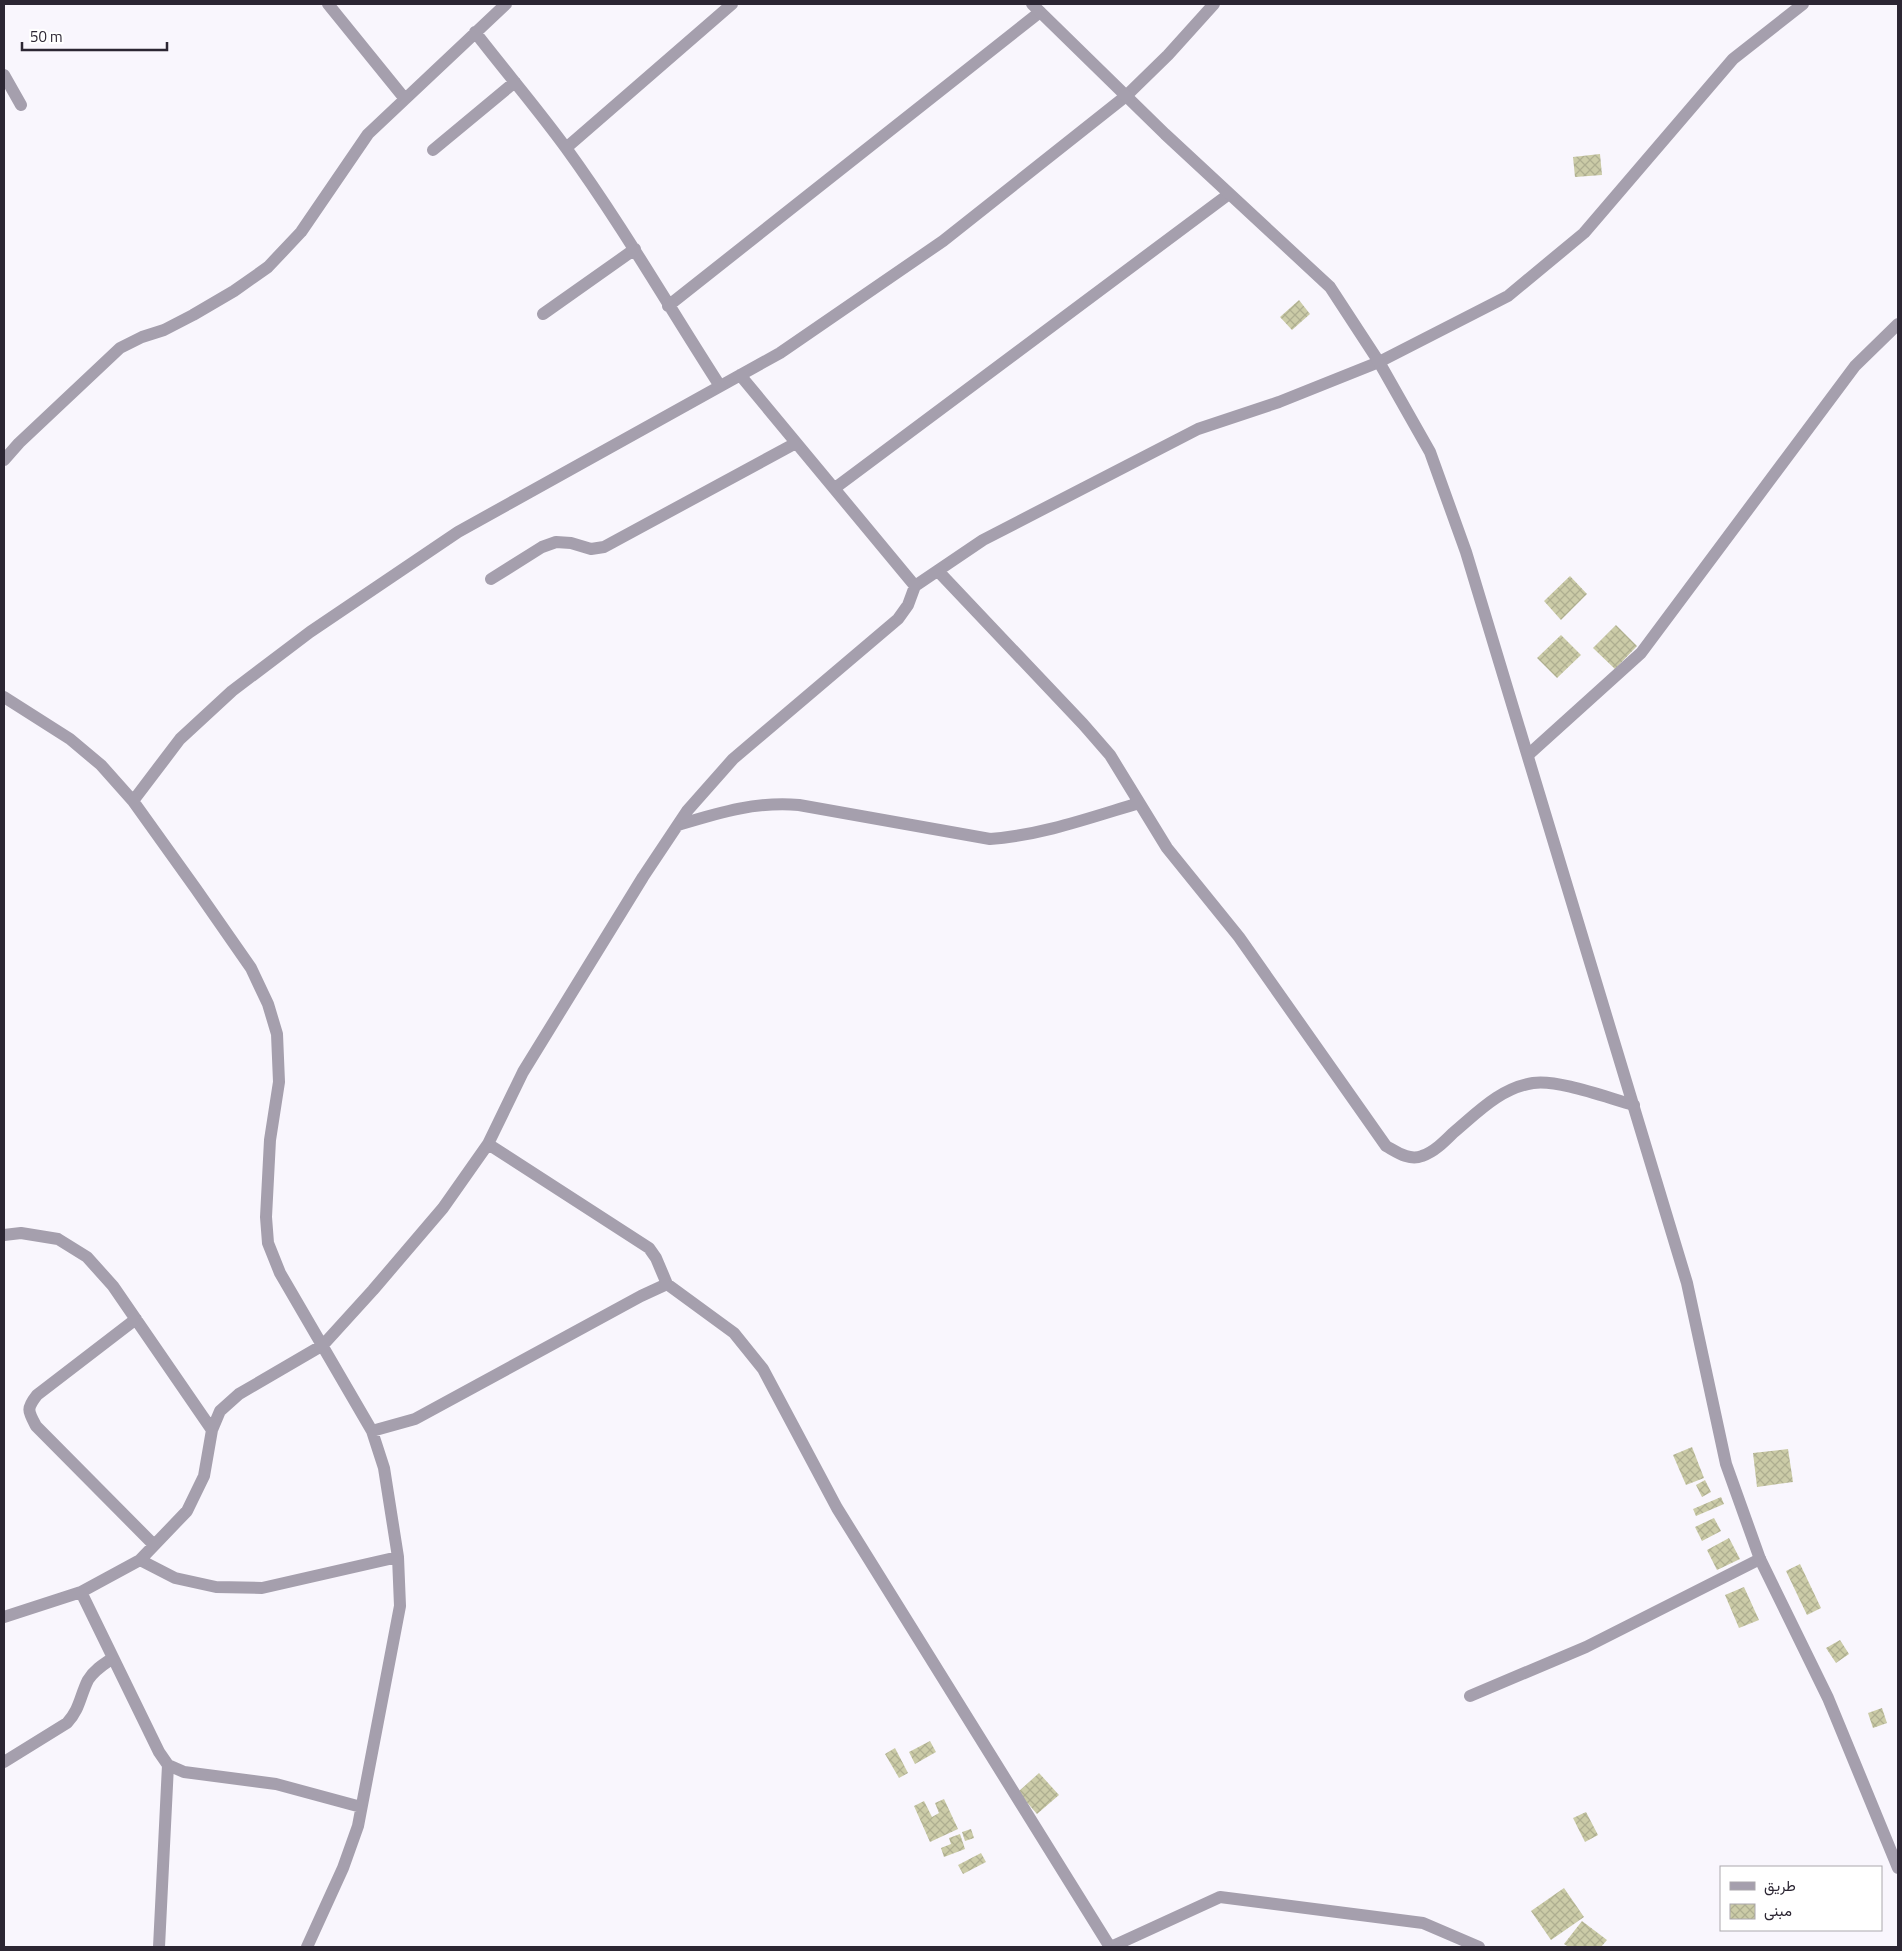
<svg xmlns="http://www.w3.org/2000/svg" width="1902" height="1951" viewBox="0 0 1902 1951" font-family="'Titillium Web',Vazirmatn,sans-serif">
<style>
.building{fill:url(#building-cross-hatch)}
.lines{fill:none;stroke-linecap:round;stroke-linejoin:round}
.minor{stroke:#a59fad;stroke-width:12}
.tertiary{stroke:#a59fad;stroke-width:12}
</style>
<defs>
<pattern id="building-cross-hatch" width="8" height="8" patternUnits="userSpaceOnUse" patternTransform="scale(1.25)"><rect width="8" height="8" fill="#cbcba7"/><path d="M0 0l8 8M0 8l8-8" fill="none" stroke="#aeae90"/></pattern>
</defs>
<rect width="100%" height="100%" fill="#f9f6fd"/>
<path class="building" d="M1600,154L1602,175L1575,177L1573,157Z
M1299,300L1310,314L1292,330L1280,317Z
M1570,576L1587,594L1561,620L1544,601Z
M1616,625L1637,646L1615,669L1593,648Z
M1561,635L1581,655L1557,678L1537,658Z
M1692,1447L1704,1478L1686,1485L1673,1455Z
M1788,1449L1793,1482L1757,1487L1753,1453Z
M1705,1480L1711,1492L1702,1497L1696,1485Z
M1721,1497L1724,1504L1696,1516L1693,1509Z
M1714,1518L1721,1531L1702,1541L1695,1527Z
M1729,1538L1740,1559L1717,1570L1707,1550Z
M1800,1564L1821,1608L1807,1615L1786,1571Z
M1744,1587L1759,1620L1739,1628L1725,1595Z
M1840,1640L1849,1654L1836,1663L1826,1648Z
M1882,1708L1887,1723L1873,1728L1868,1713Z
M930,1741L936,1752L915,1764L909,1752Z
M895,1748L908,1773L899,1778L885,1754Z
M1039,1773L1059,1795L1037,1814L1018,1792Z
M944,1799L958,1829L930,1842L914,1806L924,1801L932,1817L939,1813L935,1803Z
M1586,1812L1598,1835L1585,1842L1573,1818Z
M971,1829L974,1838L965,1841L962,1832Z
M960,1834L965,1849L944,1857L941,1848L951,1844L949,1838Z
M981,1853L986,1862L963,1874L958,1865Z
M1564,1888L1584,1917L1551,1940L1531,1911Z
M1582,1921L1607,1940L1601,1947H1569L1564,1944Z"/>
<g class="lines">
<path class="minor" d="M328,4L405,99
M475,32C505,71 537,108 566,148C622,225 669,307 720,386
M4,75L21,105
M566,148L732,4
M433,150L515,82
M668,306L1040,12
M543,314L635,249
M740,375L915,586
M4,460L19,443L120,348L142,337L164,330L193,315L234,291L268,267L301,232L368,134L506,4
M835,488L1229,194
M938,571L1083,724L1110,755L1167,848L1239,937L1386,1146C1397,1152 1409,1161 1422,1156C1434,1152 1444,1142 1453,1133C1477,1113 1500,1088 1533,1083C1558,1079 1608,1098 1634,1105
M491,579L542,547L556,542L571,543L591,549L604,547L796,443
M4,697L70,739L101,765L133,801L196,889L251,968L268,1004L277,1034L279,1082L270,1140L266,1217L268,1243L280,1273L372,1431L415,1419L641,1296L667,1284L734,1333L763,1369L837,1508L1110,1947
M1528,755L1641,653L1855,366L1898,324
M133,801L180,739L232,691L310,632L458,532L780,353L943,241L1126,96L1168,55L1214,4
M678,825C718,813 756,801 799,805L990,839C1042,835 1089,818 1139,803
M488,1144L649,1248L656,1258L667,1284
M4,1235L21,1233L58,1239L87,1257L113,1286L212,1430
M136,1319L37,1395C26,1409 28,1411 36,1426L154,1545
M140,1560L175,1578L216,1587L262,1588L398,1557
M81,1592L159,1752L168,1765L184,1772L276,1784L361,1807
M4,1617L81,1592L140,1560L187,1511L204,1476L212,1430L220,1411L239,1394L323,1345L373,1290L443,1208L488,1144L523,1072L643,877L687,811L733,759L898,619L908,605L915,586L983,540L1198,429L1279,402L1379,362L1508,296L1584,233L1733,59L1803,4
M1470,1696L1586,1647L1760,1559
M4,1762L67,1723C80,1709 80,1696 88,1680C94,1670 104,1664 113,1658
M159,1947L168,1765
M307,1947L343,1868L358,1826L400,1606L398,1557L384,1468L372,1431
M1111,1947L1220,1897L1423,1923L1479,1947"/>
<path class="tertiary" d="M1032,4L1165,134L1330,287L1379,362L1430,452L1466,552L1687,1283L1726,1464L1760,1559L1828,1698L1898,1868"/>
</g>
<rect width="1902" height="1951" fill="none" stroke="#2c2633" stroke-width="10"/>
<rect x="1720" y="1866" width="162" height="65" fill="#ffffff" stroke="#aba8ad"/>
<rect x="1730" y="1882" width="25" height="8" fill="#a59fad" stroke="#aba8ad"/>
<text x="1764" y="1891" font-size="15" fill="#2c2633">طريق</text>
<rect x="1730" y="1904" width="25" height="15" fill="url(#building-cross-hatch)" stroke="#aba8ad"/>
<text x="1764" y="1916" font-size="15" fill="#2c2633">مبنى</text>
<path d="M22 42v8h145v-8" fill="none" stroke="#2c2633" stroke-width="2.5"/>
<text x="30" y="42" font-size="15" fill="#2c2633" stroke="#ffffff" stroke-width="4" paint-order="stroke">50 m</text>
</svg>
